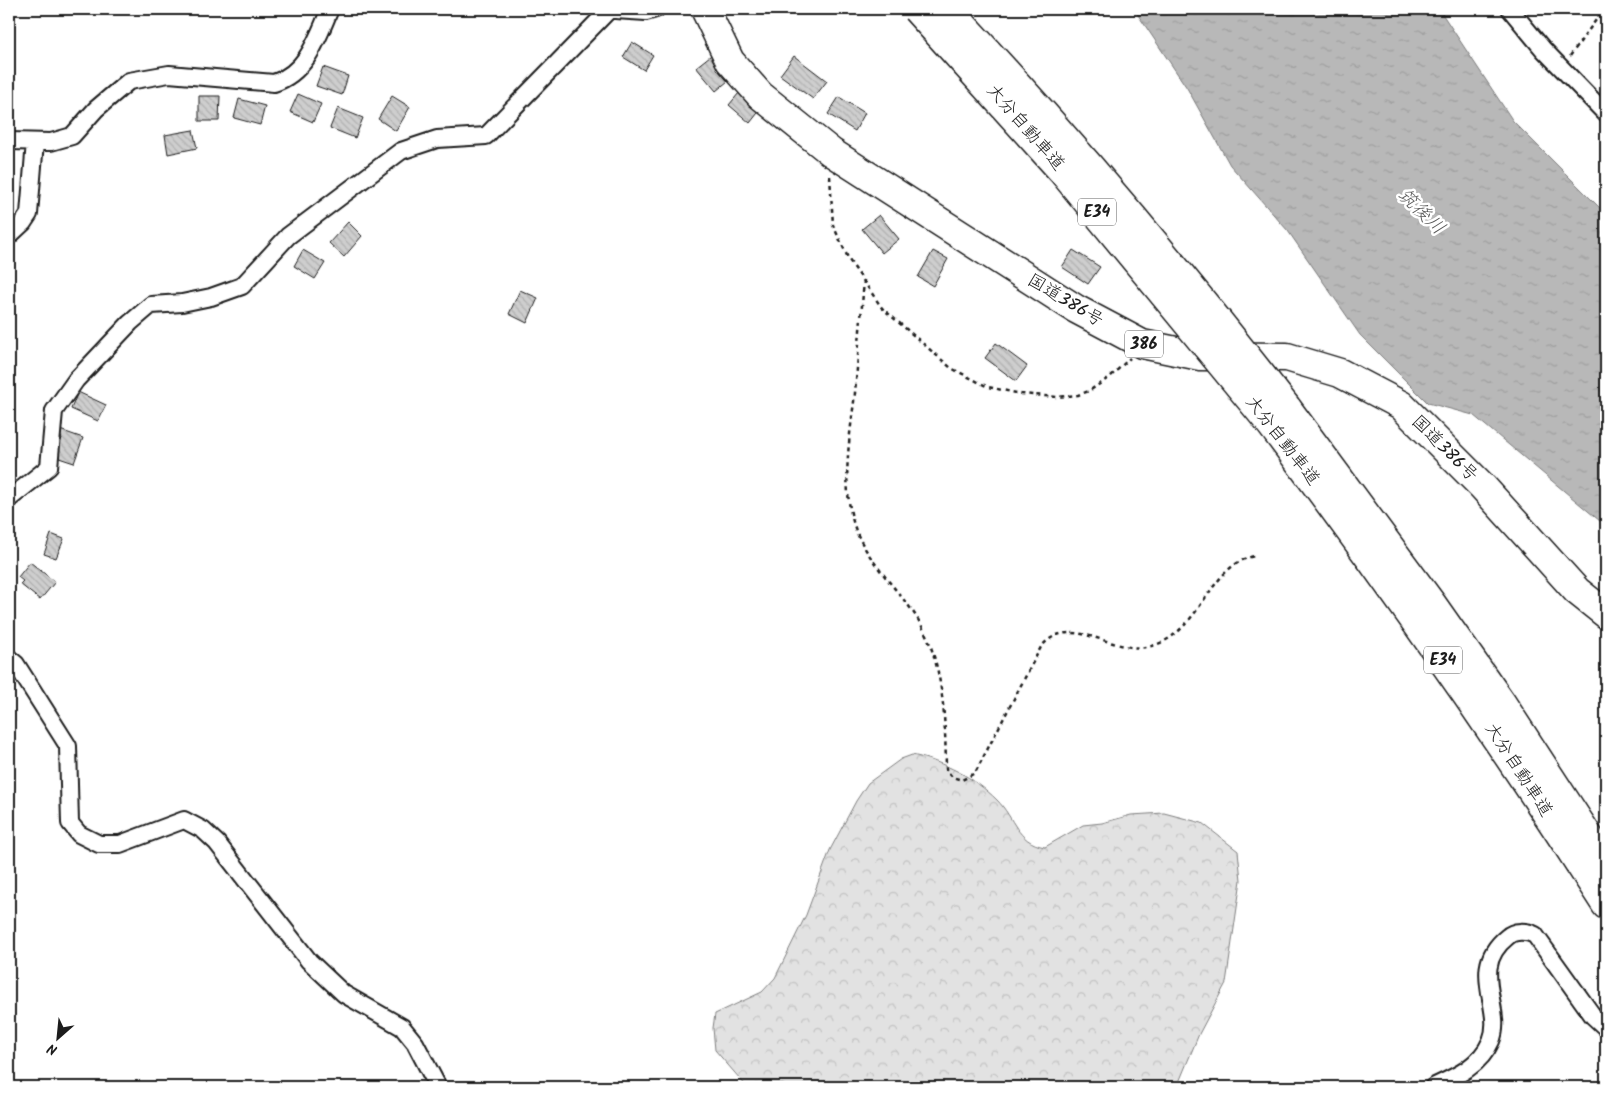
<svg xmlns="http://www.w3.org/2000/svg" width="1615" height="1096" viewBox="0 0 1615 1096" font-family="Kalam,'Klee One',sans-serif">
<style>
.forest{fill:url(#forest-crowns);stroke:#7f7f7f}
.water{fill:url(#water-ripples);stroke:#7a7a7a}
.building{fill:url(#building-back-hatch);stroke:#1c1c1c}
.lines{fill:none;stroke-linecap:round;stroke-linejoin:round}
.street-casing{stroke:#1c1c1c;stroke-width:20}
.highway-casing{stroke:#1c1c1c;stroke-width:31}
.path{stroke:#1c1c1c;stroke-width:2.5;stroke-dasharray:4 4;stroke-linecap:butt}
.street{stroke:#fff;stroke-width:16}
.highway{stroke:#fff;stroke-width:28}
.highway-bridge-casing{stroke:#1c1c1c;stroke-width:31;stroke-linecap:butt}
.highway-bridge{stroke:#fff;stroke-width:28}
.labels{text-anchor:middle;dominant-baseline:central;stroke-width:5;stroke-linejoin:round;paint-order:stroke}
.shield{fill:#fff;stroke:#606060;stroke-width:1}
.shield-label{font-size:16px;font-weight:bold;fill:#1c1c1c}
.street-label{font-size:18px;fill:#1c1c1c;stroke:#fff}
.water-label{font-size:19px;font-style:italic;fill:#5a5a5a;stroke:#fff}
</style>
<defs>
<pattern id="forest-crowns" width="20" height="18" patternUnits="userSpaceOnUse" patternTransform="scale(1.25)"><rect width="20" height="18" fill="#e2e2e2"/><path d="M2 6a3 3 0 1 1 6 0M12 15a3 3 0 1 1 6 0" fill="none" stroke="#c1c1c1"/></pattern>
<pattern id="water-ripples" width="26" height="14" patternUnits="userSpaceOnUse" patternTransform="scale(1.25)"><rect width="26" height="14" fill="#b8b8b8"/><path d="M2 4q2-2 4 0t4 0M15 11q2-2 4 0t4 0" fill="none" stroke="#9e9e9e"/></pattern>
<pattern id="building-back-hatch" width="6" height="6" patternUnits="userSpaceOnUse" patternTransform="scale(1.25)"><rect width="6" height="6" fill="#cecece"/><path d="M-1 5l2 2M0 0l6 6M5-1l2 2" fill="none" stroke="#b0b0b0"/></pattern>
</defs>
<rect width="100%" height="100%" fill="#fff"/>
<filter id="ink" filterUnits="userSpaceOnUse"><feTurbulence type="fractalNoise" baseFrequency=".02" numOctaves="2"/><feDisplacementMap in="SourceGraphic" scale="10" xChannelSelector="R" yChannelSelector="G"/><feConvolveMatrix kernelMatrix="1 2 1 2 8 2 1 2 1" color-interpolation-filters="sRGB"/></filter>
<g filter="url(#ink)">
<path class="forest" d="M912,755C944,762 974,777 997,800C1015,818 1016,842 1045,847L1083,825L1102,823L1131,815L1164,813L1202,823L1238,851L1241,880L1226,983L1199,1034L1177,1087H747L715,1050L713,1028L715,1014L762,992L775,978L806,915L830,850L856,801L868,783L901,759Z"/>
<path class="water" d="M1134,9H1439L1513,121L1606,214V526L1473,415L1428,403L1360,335L1288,231L1230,165L1187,88Z"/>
<path class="building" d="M632,42L653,55L644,70L623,57Z
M715,52L734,76L716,91L696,67Z
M794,56L827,81L813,99L780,75Z
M323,67L348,76L342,95L316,86Z
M744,87L765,104L750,123L729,105Z
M298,94L321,104L313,122L290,112Z
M199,96H220L219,121H199Z
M392,96L410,107L396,131L378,119Z
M839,97L865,113L855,131L828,114Z
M239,99L265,106L260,125L234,118Z
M338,108L363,118L355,138L330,128Z
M193,130L197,148L168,154L165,135Z
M879,215L899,239L882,253L862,229Z
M348,222L362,236L344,257L329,243Z
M303,250L325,263L315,279L294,266Z
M1073,250L1100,267L1088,284L1062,267Z
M933,251L948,259L933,286L918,277Z
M520,290L538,298L527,323L509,314Z
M996,343L1027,366L1016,381L985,358Z
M78,392L106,405L98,421L71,409Z
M57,429L83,438L74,463L56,457L62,438L55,435Z
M51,534L64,539L56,558L44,554Z
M30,562L55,582L40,600L20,584L23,581L18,577Z"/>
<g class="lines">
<g class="street-casing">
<path id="street" d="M600,9L646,12L656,9
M1510,9L1543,49L1606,114
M9,141L51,142L72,136L96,109L129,81L169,74L274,83C307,72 317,39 330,9
M9,236L23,223L29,214L35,142
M9,499L49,467L54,411L76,380L130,323L151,305L182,303L211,297L242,286L288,236L401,151L437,139L486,136L608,11
M9,658L16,664L68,746L70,823L79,834L99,844H120L184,820L203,830L217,843L309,961L344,994L402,1027L415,1043L438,1087
M1433,1087C1457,1076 1480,1066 1491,1041C1505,1009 1467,969 1507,937C1514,930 1527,931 1535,935L1593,1016L1606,1028"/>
</g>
<g class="highway-casing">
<path id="highway" d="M705,9L730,61L760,95L831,152L1076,309L1142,344L1200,356L1287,357L1340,373L1401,405L1483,487L1577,591L1606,614
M1287,408L1432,604L1501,702L1606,863
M1269,422C1388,579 1500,739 1606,905"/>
</g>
<path class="path" d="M1570,56L1604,9
M830,176L833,225L849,260L882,308L951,368L988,387L1021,394L1057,397L1078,395L1089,391L1110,377L1130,358
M864,280C861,318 858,356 855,393C850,437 841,482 854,525C863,554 893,585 911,609C944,653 945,716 946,769L952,777L962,780L975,773L1041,647C1072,610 1115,659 1155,645C1202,629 1208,567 1254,556"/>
<use href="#street" class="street"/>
<use href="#highway" class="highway"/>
<g class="highway-bridge-casing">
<path id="highway-bridge" d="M916,9L1062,171L1269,422
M948,9C1067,136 1180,270 1287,408"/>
</g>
<use href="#highway-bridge" class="highway-bridge"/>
</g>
</g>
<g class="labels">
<g class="shield">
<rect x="1078" y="198.5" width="38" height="27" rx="4"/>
<rect x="1125" y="330.5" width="38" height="27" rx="4"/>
<rect x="1424" y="646.5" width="38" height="27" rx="4"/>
</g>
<g class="shield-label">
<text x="1097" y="212">E34</text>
<text x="1144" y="344">386</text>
<text x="1443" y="660">E34</text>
</g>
<g class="street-label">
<text transform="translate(1025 128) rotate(49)">大分自動車道</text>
<text transform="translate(1065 301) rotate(31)">国道386号</text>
<text transform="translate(1282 441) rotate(52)">大分自動車道</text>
<text transform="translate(1444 449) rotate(45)">国道386号</text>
<text transform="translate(1518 770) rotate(57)">大分自動車道</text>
</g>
<g class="water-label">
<text transform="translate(1421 212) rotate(44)">筑後川</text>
</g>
</g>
<rect width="1615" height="1096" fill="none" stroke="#fff" stroke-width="30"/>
<rect x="15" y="15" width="1585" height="1066" fill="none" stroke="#1c1c1c" stroke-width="2" filter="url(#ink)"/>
<g transform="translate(58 1038) rotate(207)" stroke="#ffffff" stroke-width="4" paint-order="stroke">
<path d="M0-4L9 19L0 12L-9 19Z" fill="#1c1c1c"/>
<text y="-8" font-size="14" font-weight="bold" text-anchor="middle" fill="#1c1c1c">N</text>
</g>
</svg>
